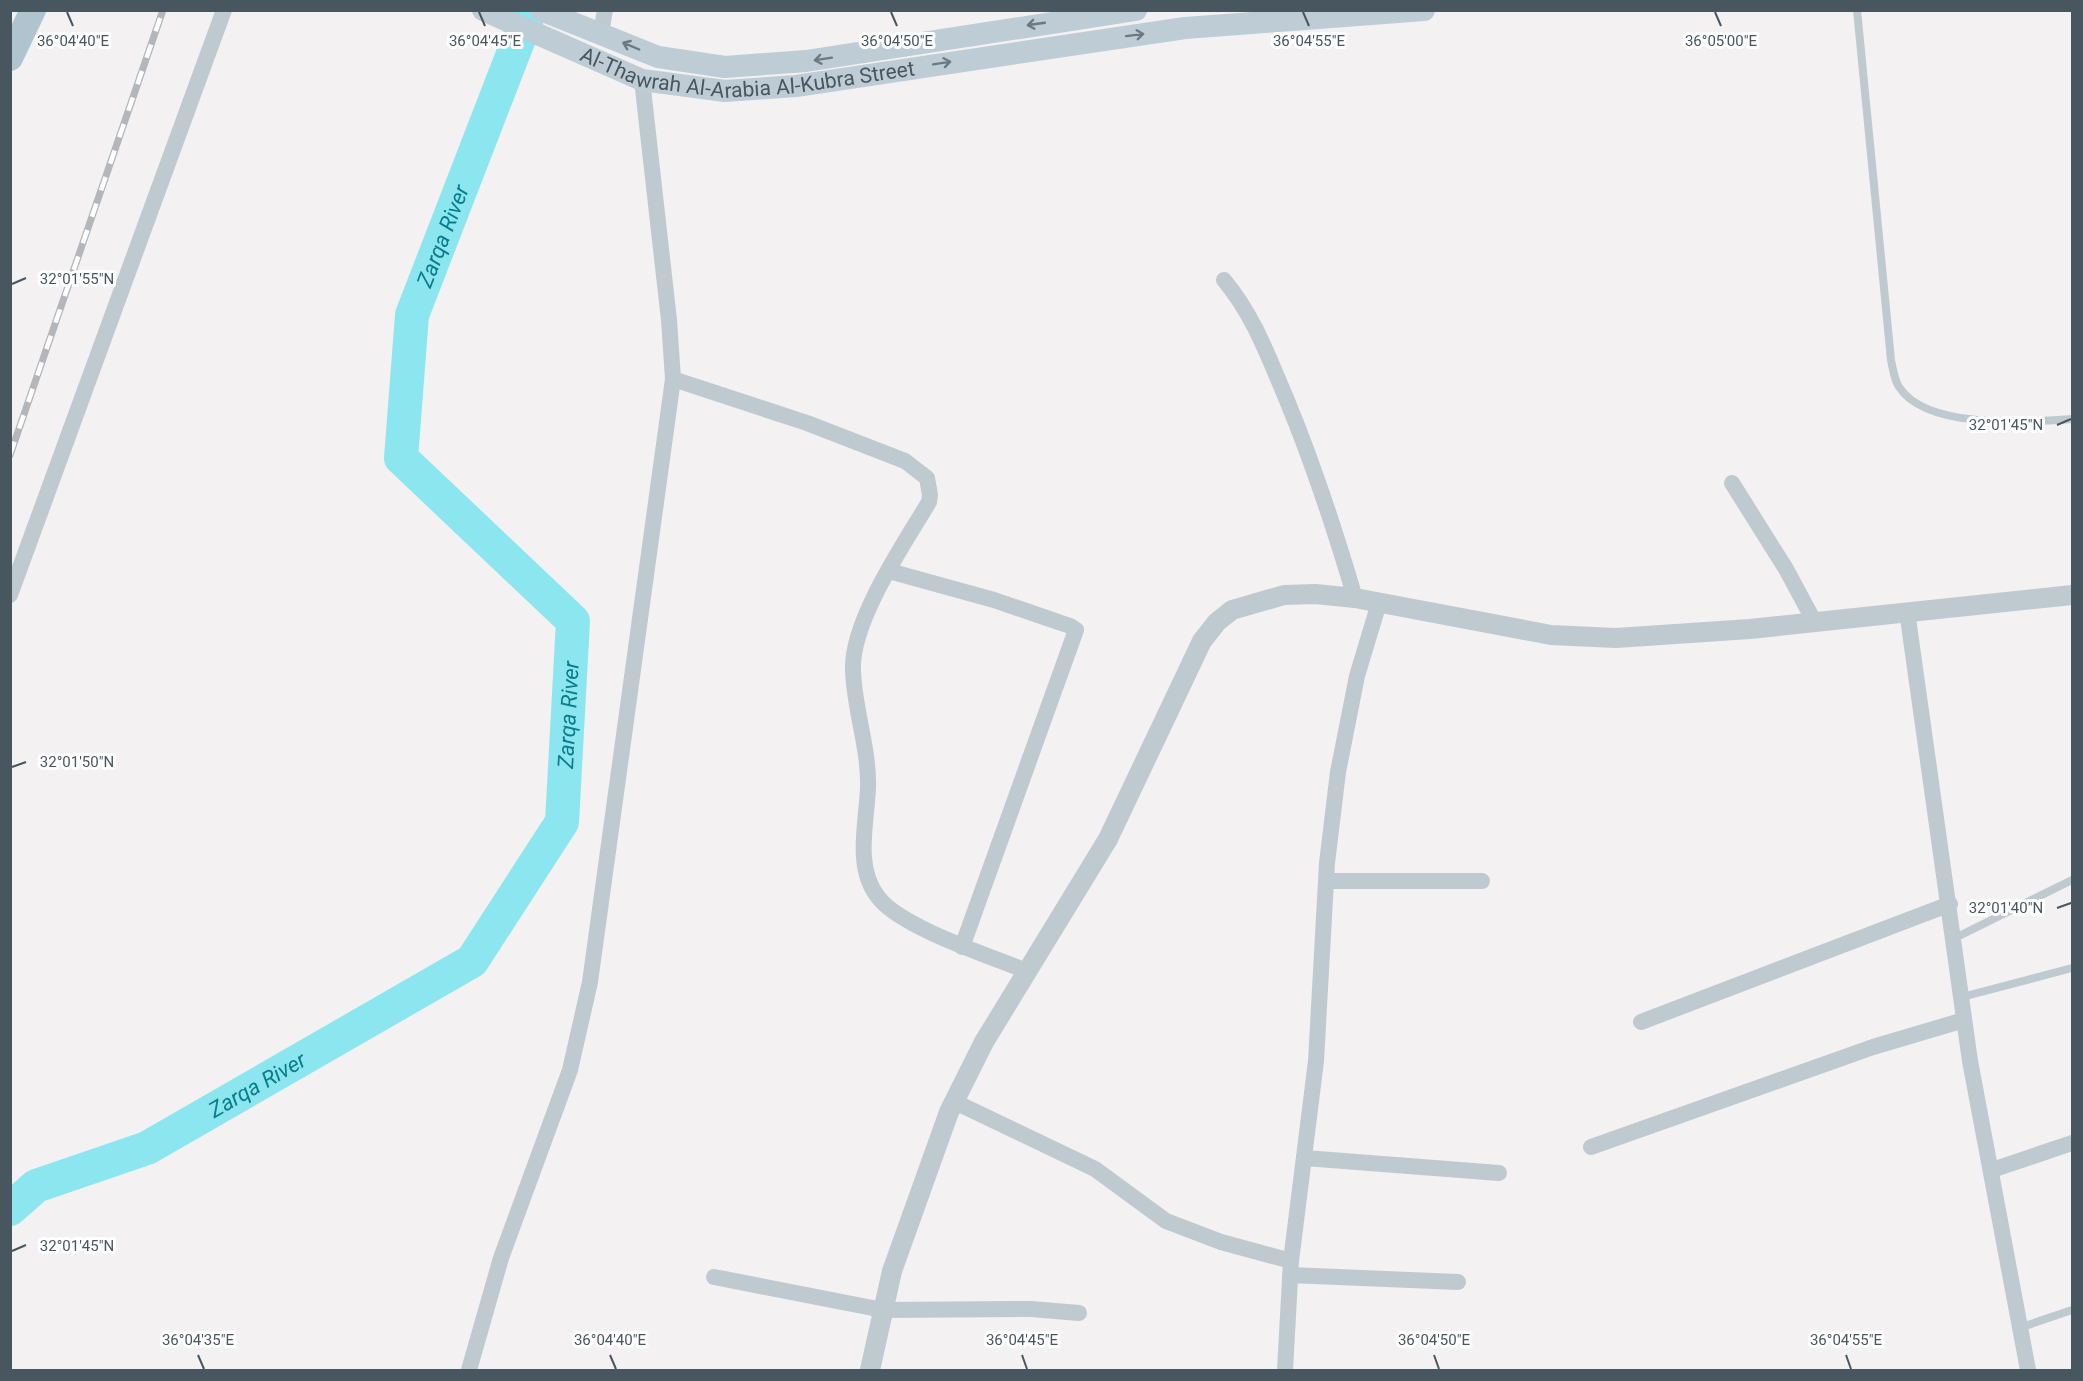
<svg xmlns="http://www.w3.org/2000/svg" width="2083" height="1381" viewBox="0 0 2083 1381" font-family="Roboto,sans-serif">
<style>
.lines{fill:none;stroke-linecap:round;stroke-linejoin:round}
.river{stroke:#8be6f0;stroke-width:34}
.service{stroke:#becad0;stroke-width:8}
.minor{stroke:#becad0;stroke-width:16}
.tertiary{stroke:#becad0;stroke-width:20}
.secondary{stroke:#beccd5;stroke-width:22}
.primary{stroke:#b0c4d0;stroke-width:26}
.rail-casing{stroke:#b3b7bb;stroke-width:7}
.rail{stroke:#fff;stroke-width:4.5;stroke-dasharray:14;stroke-linecap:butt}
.oneway{stroke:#6b7a82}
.ticks{fill:none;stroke:#48575f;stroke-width:2}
.labels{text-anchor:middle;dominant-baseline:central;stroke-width:6;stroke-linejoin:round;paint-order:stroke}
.street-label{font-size:21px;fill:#48575f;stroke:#fff}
.water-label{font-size:22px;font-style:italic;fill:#0a7e8a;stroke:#fff}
.ticks-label{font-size:15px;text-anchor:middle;fill:#48575f;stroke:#fff;stroke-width:6;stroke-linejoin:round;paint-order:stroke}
</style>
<rect width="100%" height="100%" fill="#f3f1f1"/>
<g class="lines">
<path class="river" id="s1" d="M10,1209L36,1186L147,1148L472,961L562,822L573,621L401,458L412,315L530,10"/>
<path class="service" d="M1857,10L1891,360C1893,369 1894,379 1899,387C1927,430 2028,422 2072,419
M1955,938L2072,880
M1962,997L2072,968
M2019,1328L2072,1310"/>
<path class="minor" d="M601,33L605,10
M642,80L669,320L673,379L807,423L905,461L927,478L930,495L929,502C904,544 851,621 853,670C854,709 869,747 868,787C867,822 854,867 878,897C900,927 990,956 1027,971
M1224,280C1254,316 1268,356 1286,398C1313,463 1335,530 1355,598
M1732,483L1786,569L1814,621
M889,571L994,600L1070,626L1076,630L962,947
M10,595L224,10
M1907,611L1970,1061L2028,1370
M1326,881H1482
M1641,1022L1950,904
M955,1102L1095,1169L1166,1221L1221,1242L1291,1261
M1591,1147L1873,1047L1964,1020
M1305,1158L1499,1173
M1992,1170L2072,1143
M1290,1275L1458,1282
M714,1277L883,1310L1031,1309L1079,1313
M469,1370L501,1258L570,1070L590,982L673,379
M1285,1370L1291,1261L1316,1061L1327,863L1338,772L1357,676L1379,603"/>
<path class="tertiary" d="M870,1370L892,1271L949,1112L984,1042L1108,839L1202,641L1217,622L1232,610L1284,595L1315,594L1355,598L1551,635L1616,638L1750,629L2072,595"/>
<g class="secondary">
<path id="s2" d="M483,10L642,80L725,91L796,86L1185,28L1424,10"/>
<path d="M541,10L658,57L725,67L806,61L1136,10"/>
</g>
<path class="primary" d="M10,58L33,10"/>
<g class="rail-casing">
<path id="rail" d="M10,455L163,10"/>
</g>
<use href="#rail" class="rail"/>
</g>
<defs><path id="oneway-shaft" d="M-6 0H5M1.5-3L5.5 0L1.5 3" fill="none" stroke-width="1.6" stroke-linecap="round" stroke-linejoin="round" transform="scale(1.5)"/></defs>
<g class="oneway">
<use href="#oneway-shaft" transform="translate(1036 24) rotate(172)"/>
<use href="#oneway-shaft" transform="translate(1135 35) rotate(-7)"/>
<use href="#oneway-shaft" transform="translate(631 46) rotate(-157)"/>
<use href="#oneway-shaft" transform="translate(823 59) rotate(171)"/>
<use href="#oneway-shaft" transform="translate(942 63) rotate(-9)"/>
</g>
<path class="ticks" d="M67,12L73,26M479,12L485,26M891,12L897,26M1303,12L1309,26M1715,12L1721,26M12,284L26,278M2057,425L2071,419M12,767L26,762M2057,908L2071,903M12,1251L26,1245M198,1355L204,1369M610,1355L616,1369M1022,1355L1027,1369M1434,1355L1439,1369M1846,1355L1851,1369"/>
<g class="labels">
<g class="street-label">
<text stroke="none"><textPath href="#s2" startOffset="278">Al-Thawrah Al-Arabia Al-Kubra Street</textPath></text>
</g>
<g class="water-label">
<text stroke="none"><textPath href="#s1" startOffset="1359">Zarqa River</textPath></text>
<text stroke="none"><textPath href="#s1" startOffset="800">Zarqa River</textPath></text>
<text stroke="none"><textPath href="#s1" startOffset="279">Zarqa River</textPath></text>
</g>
</g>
<g class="ticks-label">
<text x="73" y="46">36°04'40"E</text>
<text x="485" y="46">36°04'45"E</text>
<text x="897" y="46">36°04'50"E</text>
<text x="1309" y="46">36°04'55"E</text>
<text x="1721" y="46">36°05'00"E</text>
<text x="77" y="284">32°01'55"N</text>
<text x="2006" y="430">32°01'45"N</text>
<text x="77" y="767">32°01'50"N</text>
<text x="2006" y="913">32°01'40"N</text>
<text x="77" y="1251">32°01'45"N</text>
<text x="198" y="1345">36°04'35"E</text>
<text x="610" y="1345">36°04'40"E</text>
<text x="1022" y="1345">36°04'45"E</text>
<text x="1434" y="1345">36°04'50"E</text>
<text x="1846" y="1345">36°04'55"E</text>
</g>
<rect width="2083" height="1381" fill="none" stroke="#48575f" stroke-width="24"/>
</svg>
